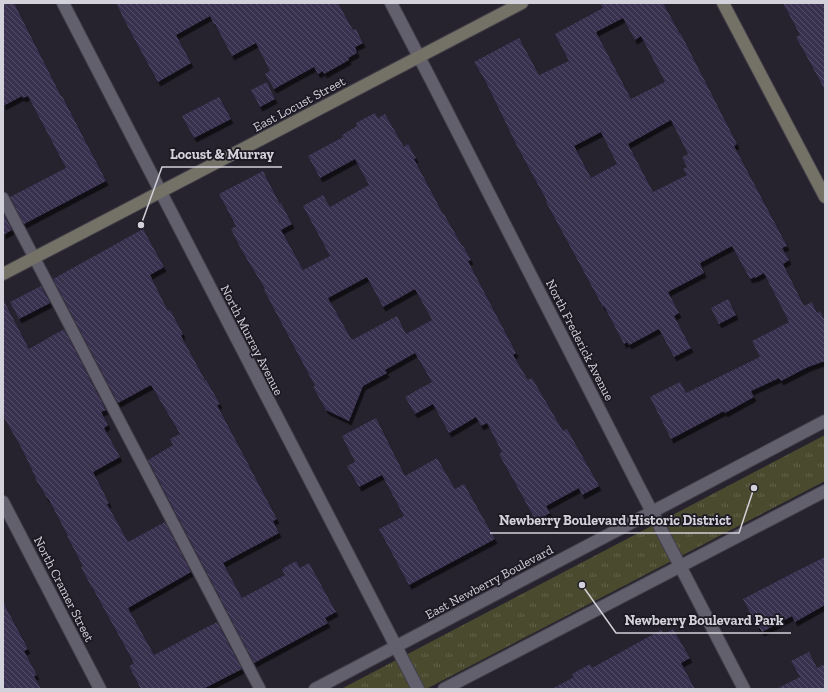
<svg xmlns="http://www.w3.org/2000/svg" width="828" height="692" viewBox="0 0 828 692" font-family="'Zilla Slab',serif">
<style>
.grass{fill:url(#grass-tufts)}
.building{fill:url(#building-back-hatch);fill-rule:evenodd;filter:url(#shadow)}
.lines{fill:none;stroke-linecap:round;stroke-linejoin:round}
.lane-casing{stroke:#423f49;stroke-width:13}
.street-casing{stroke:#423f49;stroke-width:14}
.secondary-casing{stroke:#423f49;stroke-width:14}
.lane{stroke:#63606e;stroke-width:11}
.street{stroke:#63606e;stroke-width:12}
.secondary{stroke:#747266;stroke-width:12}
.labels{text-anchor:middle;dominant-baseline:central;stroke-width:3.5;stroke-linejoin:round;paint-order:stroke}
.street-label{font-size:13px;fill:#d3d1d9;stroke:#1c1924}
.leader{fill:none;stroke:#d3d1d9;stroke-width:1.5}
.callout-dot{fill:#d3d1d9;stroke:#1c1924;stroke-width:1.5}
.callout-label{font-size:14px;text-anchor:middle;font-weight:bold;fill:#d3d1d9;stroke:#1c1924;stroke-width:3.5;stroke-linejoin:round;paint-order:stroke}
</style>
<defs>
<pattern id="grass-tufts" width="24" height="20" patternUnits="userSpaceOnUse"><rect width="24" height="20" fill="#4a4a2f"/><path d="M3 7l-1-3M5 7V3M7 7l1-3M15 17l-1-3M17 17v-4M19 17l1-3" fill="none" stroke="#63634d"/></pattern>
<pattern id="building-back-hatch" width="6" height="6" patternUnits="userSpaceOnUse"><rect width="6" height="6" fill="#393050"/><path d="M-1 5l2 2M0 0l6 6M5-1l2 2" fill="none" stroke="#554d69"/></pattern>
<filter id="shadow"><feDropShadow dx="2.5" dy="4.5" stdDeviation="0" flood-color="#0009"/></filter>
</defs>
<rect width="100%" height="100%" fill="#26232e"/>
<path class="grass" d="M825,435V481L426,689H341Z"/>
<path class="building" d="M3,3H14L61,96H62L106,181L24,224L10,197L66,168L28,96L23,98L22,96L3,106Z
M116,3H338L353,30L356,29L363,43L355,47L357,53L348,58L349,60L324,74L323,71L318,74L314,67L274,89L265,74L270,71L256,43L232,56L215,24H214L210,16L176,35L191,63L158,82L130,31Z
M600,3H663L680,34H681L737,144L734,146L787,246L782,248L789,260L783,264L804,306L812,302L817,313L820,311L825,321V361L808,367L781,381L779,378L751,391L754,397L725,413L724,411L671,439L650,397L680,382L686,393L760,357L752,341L789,322L764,273L755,278V277L750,279L732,246L700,263L704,273L668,292L679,313L674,316L691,348L674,357L659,329L629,345L627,342L624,344L604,306L603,307L546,202L547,201L517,146L486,82L474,62L519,38L539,75L569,61L555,34L603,8ZM623,18L635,40L641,36L665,82L631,99L596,32ZM671,120L688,154L682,157L687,167L683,169L687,175L653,192L628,144ZM601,132L617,164L591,178L574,146Z
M783,3H825V90L796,37L800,35Z
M267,82L275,99L260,107L251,90Z
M219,97L231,119L194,138L182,116Z
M375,113L378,118L385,114L404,147L408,144L416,158L414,159L443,214H444L462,246H463L471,260L468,261L516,353L513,355L528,380L532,378L563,431L567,429L599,486L582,495L579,488L546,506L550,513L536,521L499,454L502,452L487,423L481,426L476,417L449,433L433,404L415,414L405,397L432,382L415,353L385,370L387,373L363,386L349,421L326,410L313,387L315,386L264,290L265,289L242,251L231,229L236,226L219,194L263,171L280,204L281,203L292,224L281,230L303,270L330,256L303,206L323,195L330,207L369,185L355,159L320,178L308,156L343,137L342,135L357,126L356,123ZM367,277L383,307L415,289L432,320L406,334L397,316L352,340L328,298Z
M3,213L12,230L3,235Z
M143,229L164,267L150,275L168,311L170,310L183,334L181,336L205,380H206L220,404L217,405L277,519L273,521L279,533L223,563L242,598L285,575L282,569L296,561L300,568L309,563L336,612L325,618L328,623L254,663L148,460L173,445L170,439L180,434L151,385L118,403L53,279Z
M41,286L50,303L19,319L10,302Z
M3,299L29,349L64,329L106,410L101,412L108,425L104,428L120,457L93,472L109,503L107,504L128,542L165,522L191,572L128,608L154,655L217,622L242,669L203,689H141L129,666L134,663L92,587V588L81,567L83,566L67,536H68L48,498H47L35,478H36L22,449L3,416Z
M728,299L736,315L719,324L711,308Z
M376,418L405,476L437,458L455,489L464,484L495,539L409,585L379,529L404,516L382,475L359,487L347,466L355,462L342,436Z
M825,557V605L795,622L792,616L762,632L759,627L758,628L743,599L795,572Z
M3,602L28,649L24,651L37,675L34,676L41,689H3Z
M673,629L690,658L681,663L695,689H552L574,677L572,674L590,664L592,668L661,630L664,634Z
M809,652L817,668L825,664V689H776L800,677L791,661Z"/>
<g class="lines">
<g class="lane-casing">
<path id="lane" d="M3,198L260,689"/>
</g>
<g class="street-casing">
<path id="street" d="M63,3L418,689
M391,3L430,78L638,485L744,689
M3,502L100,689
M315,689L825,421
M444,689L825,491"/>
</g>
<g class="secondary-casing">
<path id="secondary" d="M723,3L825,197
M3,274L522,3"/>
</g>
<use href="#lane" class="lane"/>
<use href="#street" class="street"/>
<use href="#secondary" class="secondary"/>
</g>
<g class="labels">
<g class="street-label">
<text transform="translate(299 104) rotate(-28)">East Locust Street</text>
<text transform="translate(252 340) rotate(63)">North Murray Avenue</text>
<text transform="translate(580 340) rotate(63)">North Frederick Avenue</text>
<text transform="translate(489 582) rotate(-28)">East Newberry Boulevard</text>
<text transform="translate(64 589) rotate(63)">North Cramer Street</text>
</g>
</g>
<path class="leader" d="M141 225L162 167H282M754 488L739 533H490M582 585L616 633H791"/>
<g class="callout-dot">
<circle cx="141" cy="225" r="4"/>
<circle cx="754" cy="488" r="4"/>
<circle cx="582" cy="585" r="4"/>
</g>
<g class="callout-label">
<text x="222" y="159">Locust &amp; Murray</text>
<text x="615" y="525">Newberry Boulevard Historic District</text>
<text x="704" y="625">Newberry Boulevard Park</text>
</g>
<rect width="828" height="692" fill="none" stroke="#d3d1d9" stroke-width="8"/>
</svg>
